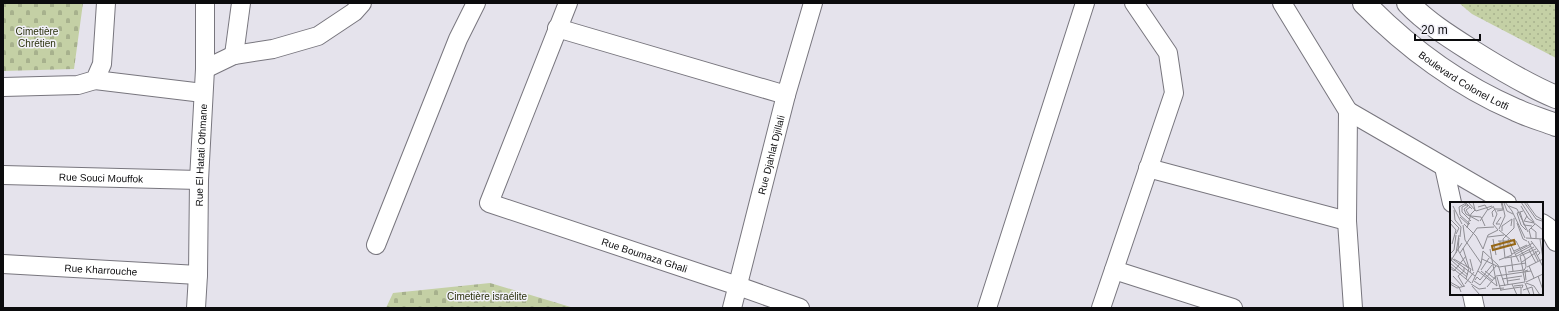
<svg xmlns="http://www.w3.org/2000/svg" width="1559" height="311" viewBox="0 0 1559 311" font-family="Arial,sans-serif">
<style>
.grass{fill:url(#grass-dots)}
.cemetery{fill:url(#cemetery-stones)}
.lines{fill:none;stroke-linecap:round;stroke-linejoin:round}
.minor-casing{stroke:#78767e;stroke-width:20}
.primary-casing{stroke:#78767e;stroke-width:24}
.minor{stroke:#fff;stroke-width:18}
.primary{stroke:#fff;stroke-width:22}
.labels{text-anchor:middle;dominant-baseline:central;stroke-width:3;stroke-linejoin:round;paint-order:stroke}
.park-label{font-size:10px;fill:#2b320e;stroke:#f2f1f9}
.street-label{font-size:10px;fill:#0b0b0d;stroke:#f2f1f9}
.inset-road{fill:none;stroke:#8e8d93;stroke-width:1}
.view{fill:#966716;fill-opacity:0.15;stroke:#966716;stroke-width:2}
.inset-edge{fill:none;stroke:#0b0b0d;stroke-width:2}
</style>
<defs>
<pattern id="grass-dots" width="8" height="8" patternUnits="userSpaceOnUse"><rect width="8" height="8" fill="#c4d0a5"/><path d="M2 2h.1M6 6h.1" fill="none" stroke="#a7b18d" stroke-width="1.8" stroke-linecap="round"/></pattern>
<pattern id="cemetery-stones" width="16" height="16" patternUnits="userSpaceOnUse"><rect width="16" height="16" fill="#c4d0a5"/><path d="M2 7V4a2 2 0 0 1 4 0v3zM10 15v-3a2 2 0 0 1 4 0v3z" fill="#a7b18d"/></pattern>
</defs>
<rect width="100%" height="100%" fill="#e5e3ec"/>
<path class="grass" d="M1459,3H1556V58L1472,14Z"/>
<path class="cemetery" d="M3,3H83L74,69L3,71Z
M490,283L574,308H386L393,293Z"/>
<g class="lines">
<g class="minor-casing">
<g id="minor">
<path id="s1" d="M568,3L489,203L738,286L800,308"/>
<path d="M1282,3L1348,111L1347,221L1353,308"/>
<path d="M557,28L786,95"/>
<path d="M234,55L241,3"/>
<path d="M205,69L234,55L273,49L318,36L354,12L362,3"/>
<path d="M95,80L203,93"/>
<path d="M3,87L78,85L95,80L102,64L106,3"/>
<path d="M1348,111L1507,203"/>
<path d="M1444,167L1452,203"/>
<path d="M1148,168L1347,221"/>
<path id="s2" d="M3,175L199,180"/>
<path d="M1542,223L1548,227L1556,242"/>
<path d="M376,245L458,39L476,3"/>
<path id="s3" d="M3,264L198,275"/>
<path d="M1114,270L1233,308"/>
<path d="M1472,294L1475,308"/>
<path id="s4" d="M196,308L198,275L199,180L205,69V3"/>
<path id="s5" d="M732,308L786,95L813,3"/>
<path d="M987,308L1085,3"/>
<path d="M1101,308L1174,93L1168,53L1134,3"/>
</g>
</g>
<g class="primary-casing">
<g id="primary">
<path id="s6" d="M1364,3C1407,47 1460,86 1516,110C1529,116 1543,120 1556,125"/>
<path d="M1408,3C1426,22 1450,37 1472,51C1499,68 1527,85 1556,97"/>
</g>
</g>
<use href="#minor" class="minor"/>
<use href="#primary" class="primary"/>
</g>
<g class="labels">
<g class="park-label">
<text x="37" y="31">Cimetière<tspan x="37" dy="12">Chrétien</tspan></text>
<text x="487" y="296">Cimetière israélite</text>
</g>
<g class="street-label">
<text stroke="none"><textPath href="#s6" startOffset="127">Boulevard Colonel Lotfi</textPath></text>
<text stroke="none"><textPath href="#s5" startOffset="158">Rue Djahlat Djillali</textPath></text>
<text stroke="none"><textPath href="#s4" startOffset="153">Rue El Hatati Othmane</textPath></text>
<text stroke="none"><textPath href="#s2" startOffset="98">Rue Souci Mouffok</textPath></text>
<text stroke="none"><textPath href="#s1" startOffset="379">Rue Boumaza Ghali</textPath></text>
<text stroke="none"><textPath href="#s3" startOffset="98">Rue Kharrouche</textPath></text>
</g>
</g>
<g transform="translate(1450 202)">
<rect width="93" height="93" fill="#e5e3ec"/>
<path class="inset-road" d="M18,0L26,9L42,4M55,0L62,9L75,36M71,0L84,20M74,0L86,17L92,19M76,0L86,14L93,18M54,1L57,9L63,12M15,2L18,4L14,7L16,12L29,19M16,3L12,5V10L21,19M3,4L12,22M43,4L47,12L43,22L48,28M59,4L67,7L78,30M71,4L78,16L93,28M20,5L16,8L20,14M28,5L35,3L38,8L43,5M4,8L5,18L11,25L10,35M47,9L53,8L51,0M73,9L67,11L71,23L76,28M70,10L74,23L82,24M21,14L31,15L35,24M77,14L74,19L84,21M10,15L19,23M43,15L42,10L45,7H52M0,17L9,26L6,32M30,19L38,7M0,21L6,28L2,42M67,21L73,37L77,39M14,22L26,34L33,47M20,22L10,13L9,5L16,1L22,7M50,22H46L51,15M13,23L15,38L31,61M17,26L21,12L25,8L23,0M81,26L86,30V36M49,27L55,14L52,0M49,28L61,38L66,39M52,29V24L62,17L61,24M56,34L64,26V16M38,35L54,33M9,36L8,48L18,66M76,36L93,37M81,36L79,28L85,22M43,37L46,53M58,37L69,60M90,37L93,57M48,39H58V44M50,39V45L61,43M66,39L75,56L76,65M78,39L88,59M81,39L90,51L87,54M13,46L19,66L16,77M33,47L38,33L48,28M40,47L47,84M79,48L86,61M33,49L48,63L55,84M64,49L77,43M85,49L93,65M6,51L9,33M10,51L27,26L44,25M0,52L4,48L6,33M62,52L83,41M66,52L81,44M70,54L86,47M70,54L73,68M0,55L25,74M61,55L63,69M55,56L67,54L84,45M55,56L53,37L56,34M4,57L21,67L20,70M20,57L23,69M32,57L49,65L76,61M1,58L18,73M49,58L62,53L60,46M0,60L12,41M72,60L88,49M0,61L17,75M0,64L21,81M55,64L58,83M79,64L84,76M14,65V69L8,74L14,84M77,65L93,57M0,66L4,69L16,54M31,68L39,56M28,69L47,84M31,69L43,79M35,69L45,77M58,70L74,68M3,74L13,85M88,74L93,88M47,75L51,89M52,77L72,74M25,78L27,75L30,78L42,63M76,78L75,69L78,68M24,79L30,83L46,64M57,79L70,77M0,80L9,85L11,90M75,80L73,70L76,65M76,80L93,72M22,81L31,62L33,49M75,81L80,93M76,81L84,84L90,93M0,82L7,86L15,84M15,82L24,70M21,82L29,87L36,86M62,82L67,93M22,84L30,93M49,84L75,80M64,84L73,83L72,86M37,85L46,74L81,69M42,87L54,86M51,88L71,85V93M73,88L82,85L84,93"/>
<path class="view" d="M64,38L65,42L43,48L42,44Z"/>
<rect width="93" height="93" class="inset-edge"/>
</g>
<rect width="1559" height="311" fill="none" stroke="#0b0b0d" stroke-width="8"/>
<path d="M1415 34v6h65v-6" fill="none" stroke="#0b0b0d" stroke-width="2"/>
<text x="1421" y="34" font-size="12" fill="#0b0b0d" stroke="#f2f1f9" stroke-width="3" paint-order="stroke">20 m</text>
</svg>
